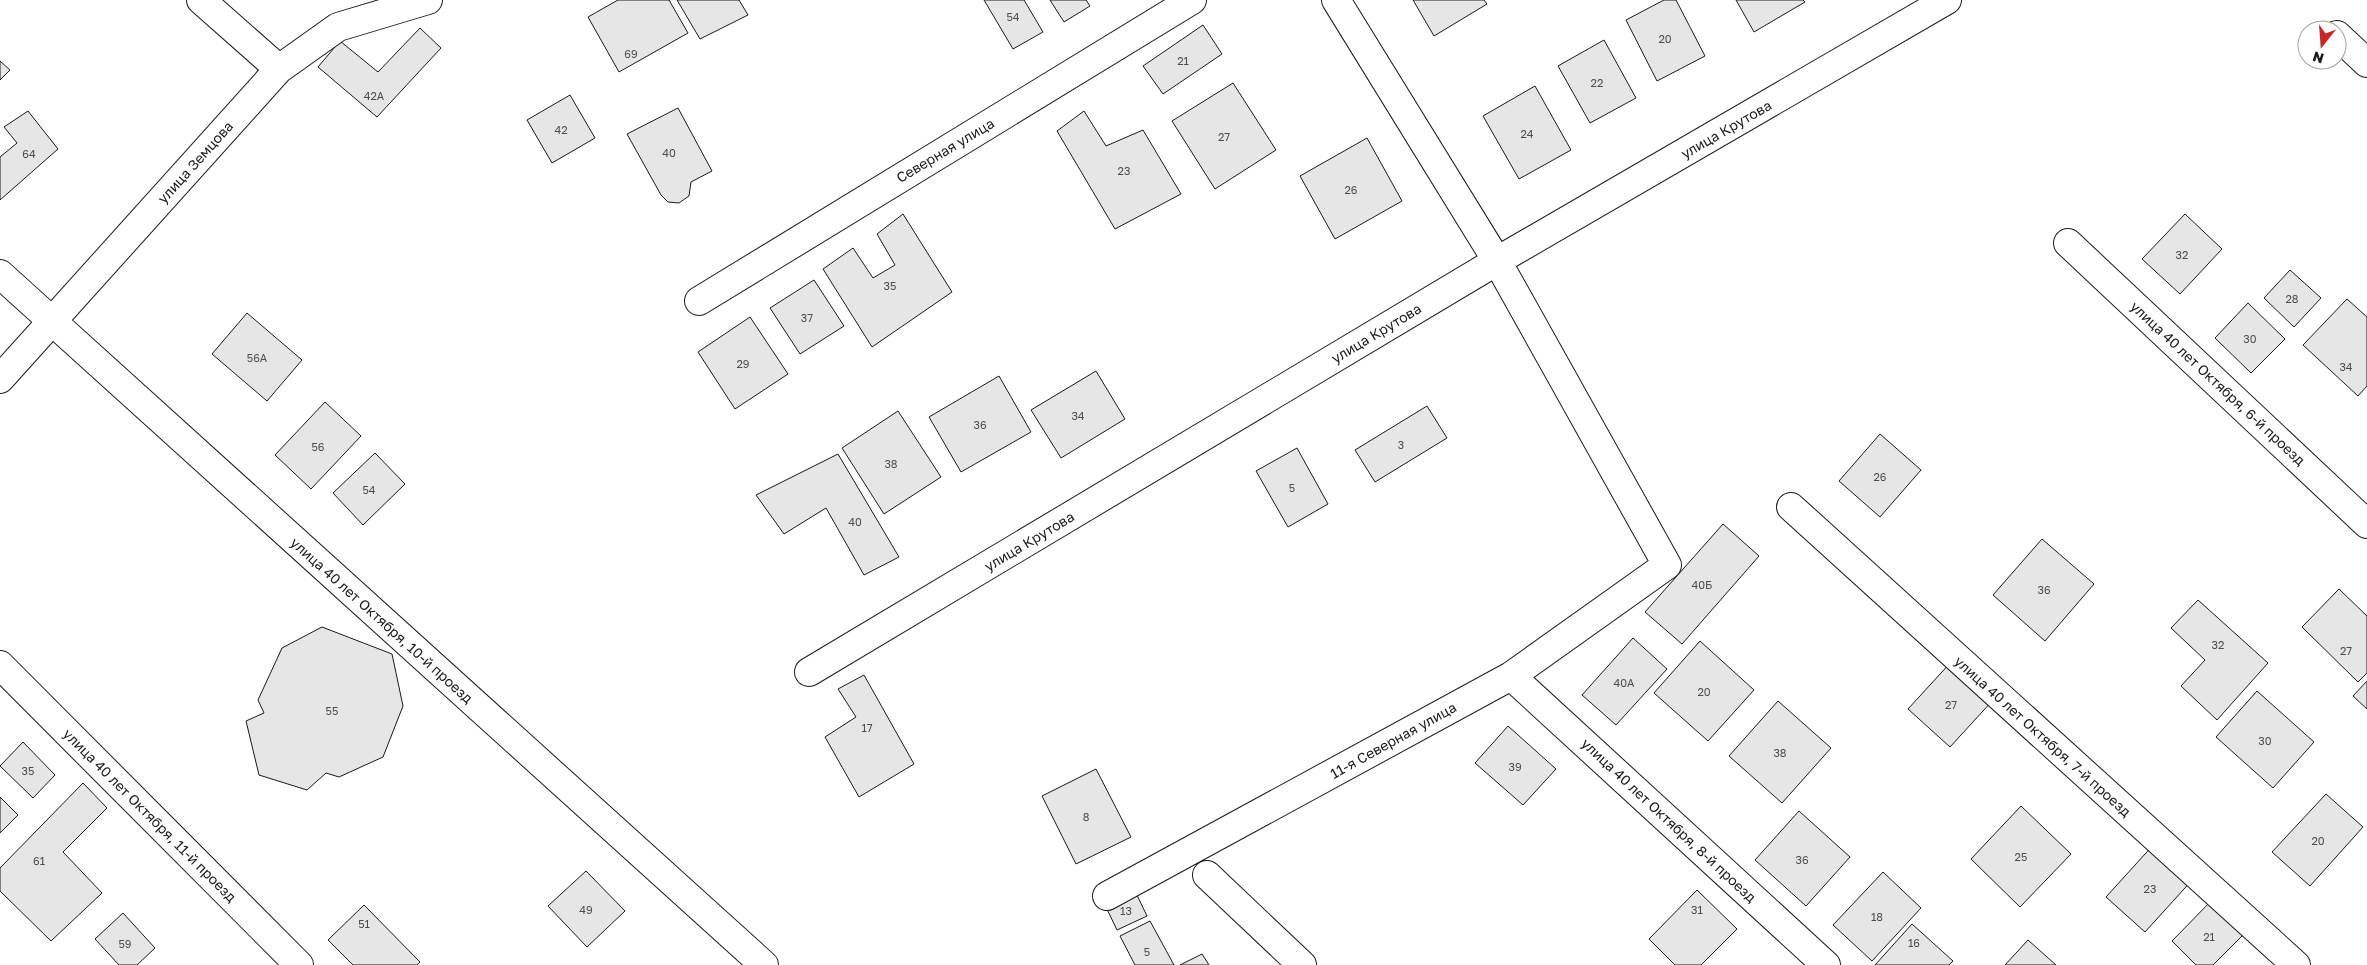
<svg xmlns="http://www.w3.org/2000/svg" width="2367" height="965" viewBox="0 0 2367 965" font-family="'Golos Text',sans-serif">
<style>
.building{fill:#e6e6e6;stroke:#1a1a1a}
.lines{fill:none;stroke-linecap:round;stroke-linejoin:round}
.minor-casing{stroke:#1a1a1a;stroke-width:30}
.minor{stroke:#fff;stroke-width:28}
.labels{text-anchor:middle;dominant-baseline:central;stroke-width:4;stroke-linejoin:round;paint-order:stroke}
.number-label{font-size:11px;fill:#4d4d4d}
.street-label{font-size:14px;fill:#1a1a1a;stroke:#fff}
</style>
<rect width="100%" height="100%" fill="#fff"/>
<path class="building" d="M618,0H669L688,33L619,72L588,17Z
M677,0H739L748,15L700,39Z
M984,0H1024L1043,32L1013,49Z
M1050,0H1086L1090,6L1064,22Z
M1413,0H1484L1487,4L1434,36Z
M1664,0H1676L1705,56L1657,81L1626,20Z
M1736,0H1803L1805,2L1754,32Z
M1203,25L1222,54L1163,94L1143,66Z
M420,28L441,48L377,117L318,67L340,41L378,72Z
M1604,40L1636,98L1590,123L1558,66Z
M0,61L10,70L0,80Z
M1233,83L1276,150L1215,189L1172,121Z
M1535,86L1571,150L1519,179L1483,116Z
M570,95L595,138L552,163L527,120Z
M678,108L712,171L691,182L689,196L679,203L668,202L661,195L627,134Z
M28,111L58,149L0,200V157L17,143L4,127Z
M1084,111L1106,146L1143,130L1181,194L1115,229L1057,131Z
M1367,138L1402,201L1335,239L1300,176Z
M903,214L952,292L872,347L823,269L853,248L873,278L895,265L877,234Z
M2185,214L2222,249L2180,294L2142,259Z
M2290,270L2321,298L2294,327L2264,298Z
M814,280L844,326L800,354L770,308Z
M2347,299L2367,317V386L2358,396L2303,345Z
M2248,303L2285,339L2251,373L2215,338Z
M247,313L302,360L267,401L212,354Z
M750,317L788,374L735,409L698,352Z
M1096,371L1125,419L1061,458L1031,410Z
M999,376L1031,432L961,472L929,417Z
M325,402L361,436L311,489L275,455Z
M1427,406L1447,438L1375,482L1355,450Z
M898,411L941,477L884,514L842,448Z
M1880,434L1921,470L1880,517L1839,481Z
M1297,448L1328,504L1288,527L1256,471Z
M375,453L405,484L363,525L333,493Z
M838,454L899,557L864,575L826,508L784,534L756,495Z
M1723,524L1759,556L1682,644L1645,612Z
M2042,539L2094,584L2045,641L1993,595Z
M2339,589L2367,616V673L2358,682L2302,627Z
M2198,600L2268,663L2217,720L2181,686L2205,660L2171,628Z
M322,627L392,654L403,706L383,757L339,777L326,773L307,790L259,775L246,721L264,713L258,700L282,648Z
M1633,638L1667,669L1616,725L1582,695Z
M1700,641L1754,690L1708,741L1654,693Z
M1952,661L1994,699L1950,747L1908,709Z
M864,675L914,764L859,797L825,737L856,717L838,689Z
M2367,681V709L2353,696Z
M2257,691L2314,742L2273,788L2216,737Z
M1778,701L1831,748L1782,803L1729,756Z
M1508,726L1556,769L1523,805L1475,763Z
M23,742L55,775L33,798L0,766Z
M1096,769L1131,837L1076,864L1042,796Z
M83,783L107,808L63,852L102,893L51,941L0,891V868Z
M2326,794L2363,827L2310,886L2272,852Z
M0,797L18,815L0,833Z
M2021,806L2071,854L2020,907L1971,859Z
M1799,811L1850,857L1806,906L1755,860Z
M2155,843L2194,878L2145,932L2106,897Z
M586,871L625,911L587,947L548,906Z
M1883,872L1921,908L1872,961L1833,925Z
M1697,890L1737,929L1701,965H1675L1649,939Z
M1135,891L1147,916L1117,930L1105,905Z
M2213,899L2246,932L2213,965H2196L2172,941Z
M364,905L420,962L417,965H353L328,940Z
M123,913L155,948L137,965H119L95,939Z
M1150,921L1174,965H1135L1120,936Z
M1912,924L1953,961L1949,965H1875Z
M2028,940L2056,965H2005Z
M1202,954L1209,965H1180Z"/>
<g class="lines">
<g class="minor-casing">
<path id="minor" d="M201,0L279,69
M2337,35L2367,63
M2068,243L2367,524
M0,274L764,965
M699,301L1192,0
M0,379L279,69L338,27L428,0
M1791,507L2296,965
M0,665L299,965
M809,672L1497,261L1947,0
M1511,676L1826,965
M1207,875L1302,965
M1107,896L1511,676L1667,565L1497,261L1336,0"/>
</g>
<use href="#minor" class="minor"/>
</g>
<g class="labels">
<g class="number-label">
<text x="1013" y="16">54</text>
<text x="1665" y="38">20</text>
<text x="631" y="53">69</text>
<text x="1183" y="60">21</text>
<text x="1597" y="82">22</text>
<text x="374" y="95">42А</text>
<text x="561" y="129">42</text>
<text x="1527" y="133">24</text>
<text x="1224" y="136">27</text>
<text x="669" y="152">40</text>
<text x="29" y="153">64</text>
<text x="1124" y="170">23</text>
<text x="1351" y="189">26</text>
<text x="2182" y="254">32</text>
<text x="890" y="285">35</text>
<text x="2292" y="298">28</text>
<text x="807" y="317">37</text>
<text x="2250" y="338">30</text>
<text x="257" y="357">56А</text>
<text x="743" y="363">29</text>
<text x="2346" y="366">34</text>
<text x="1078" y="415">34</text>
<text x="980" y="424">36</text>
<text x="1401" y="444">3</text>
<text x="318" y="446">56</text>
<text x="891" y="463">38</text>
<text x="1880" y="476">26</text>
<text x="1292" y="487">5</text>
<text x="369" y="489">54</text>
<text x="855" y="521">40</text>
<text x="1702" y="584">40Б</text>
<text x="2044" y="589">36</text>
<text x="2218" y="644">32</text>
<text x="2346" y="650">27</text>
<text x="1624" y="682">40А</text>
<text x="1704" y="691">20</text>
<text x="1951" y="704">27</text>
<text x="332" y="710">55</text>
<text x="867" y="727">17</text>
<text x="2265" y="740">30</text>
<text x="1780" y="752">38</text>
<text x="1515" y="766">39</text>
<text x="28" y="770">35</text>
<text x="1086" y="816">8</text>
<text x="2318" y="840">20</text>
<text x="2021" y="856">25</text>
<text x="1802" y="859">36</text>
<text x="39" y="860">61</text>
<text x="2150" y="888">23</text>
<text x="586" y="909">49</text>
<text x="1697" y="909">31</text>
<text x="1126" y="910">13</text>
<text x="1877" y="916">18</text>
<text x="364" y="923">51</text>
<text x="2209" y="936">21</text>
<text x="1914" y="942">16</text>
<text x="125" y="943">59</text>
<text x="1147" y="951">5</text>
</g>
<g class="street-label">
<text transform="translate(1726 129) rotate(-30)">улица Крутова</text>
<text transform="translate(945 150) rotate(-31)">Северная улица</text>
<text transform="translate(195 162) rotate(-48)">улица Земцова</text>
<text transform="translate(1376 333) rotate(-31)">улица Крутова</text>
<text transform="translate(2218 383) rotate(43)">улица 40 лет Октября, 6-й проезд</text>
<text transform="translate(1029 541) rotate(-31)">улица Крутова</text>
<text transform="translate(382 620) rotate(42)">улица 40 лет Октября, 10-й проезд</text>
<text transform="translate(2043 736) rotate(42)">улица 40 лет Октября, 7-й проезд</text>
<text transform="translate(1393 740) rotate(-29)">11-я Северная улица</text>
<text transform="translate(150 815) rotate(45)">улица 40 лет Октября, 11-й проезд</text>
<text transform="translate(1669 820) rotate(43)">улица 40 лет Октября, 8-й проезд</text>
</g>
</g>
<g transform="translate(2322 45) rotate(197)"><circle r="24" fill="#ffffff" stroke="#a3a3a3"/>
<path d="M0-4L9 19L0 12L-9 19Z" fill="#c62828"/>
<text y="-8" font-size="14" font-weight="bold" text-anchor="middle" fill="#1a1a1a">N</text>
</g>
</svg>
